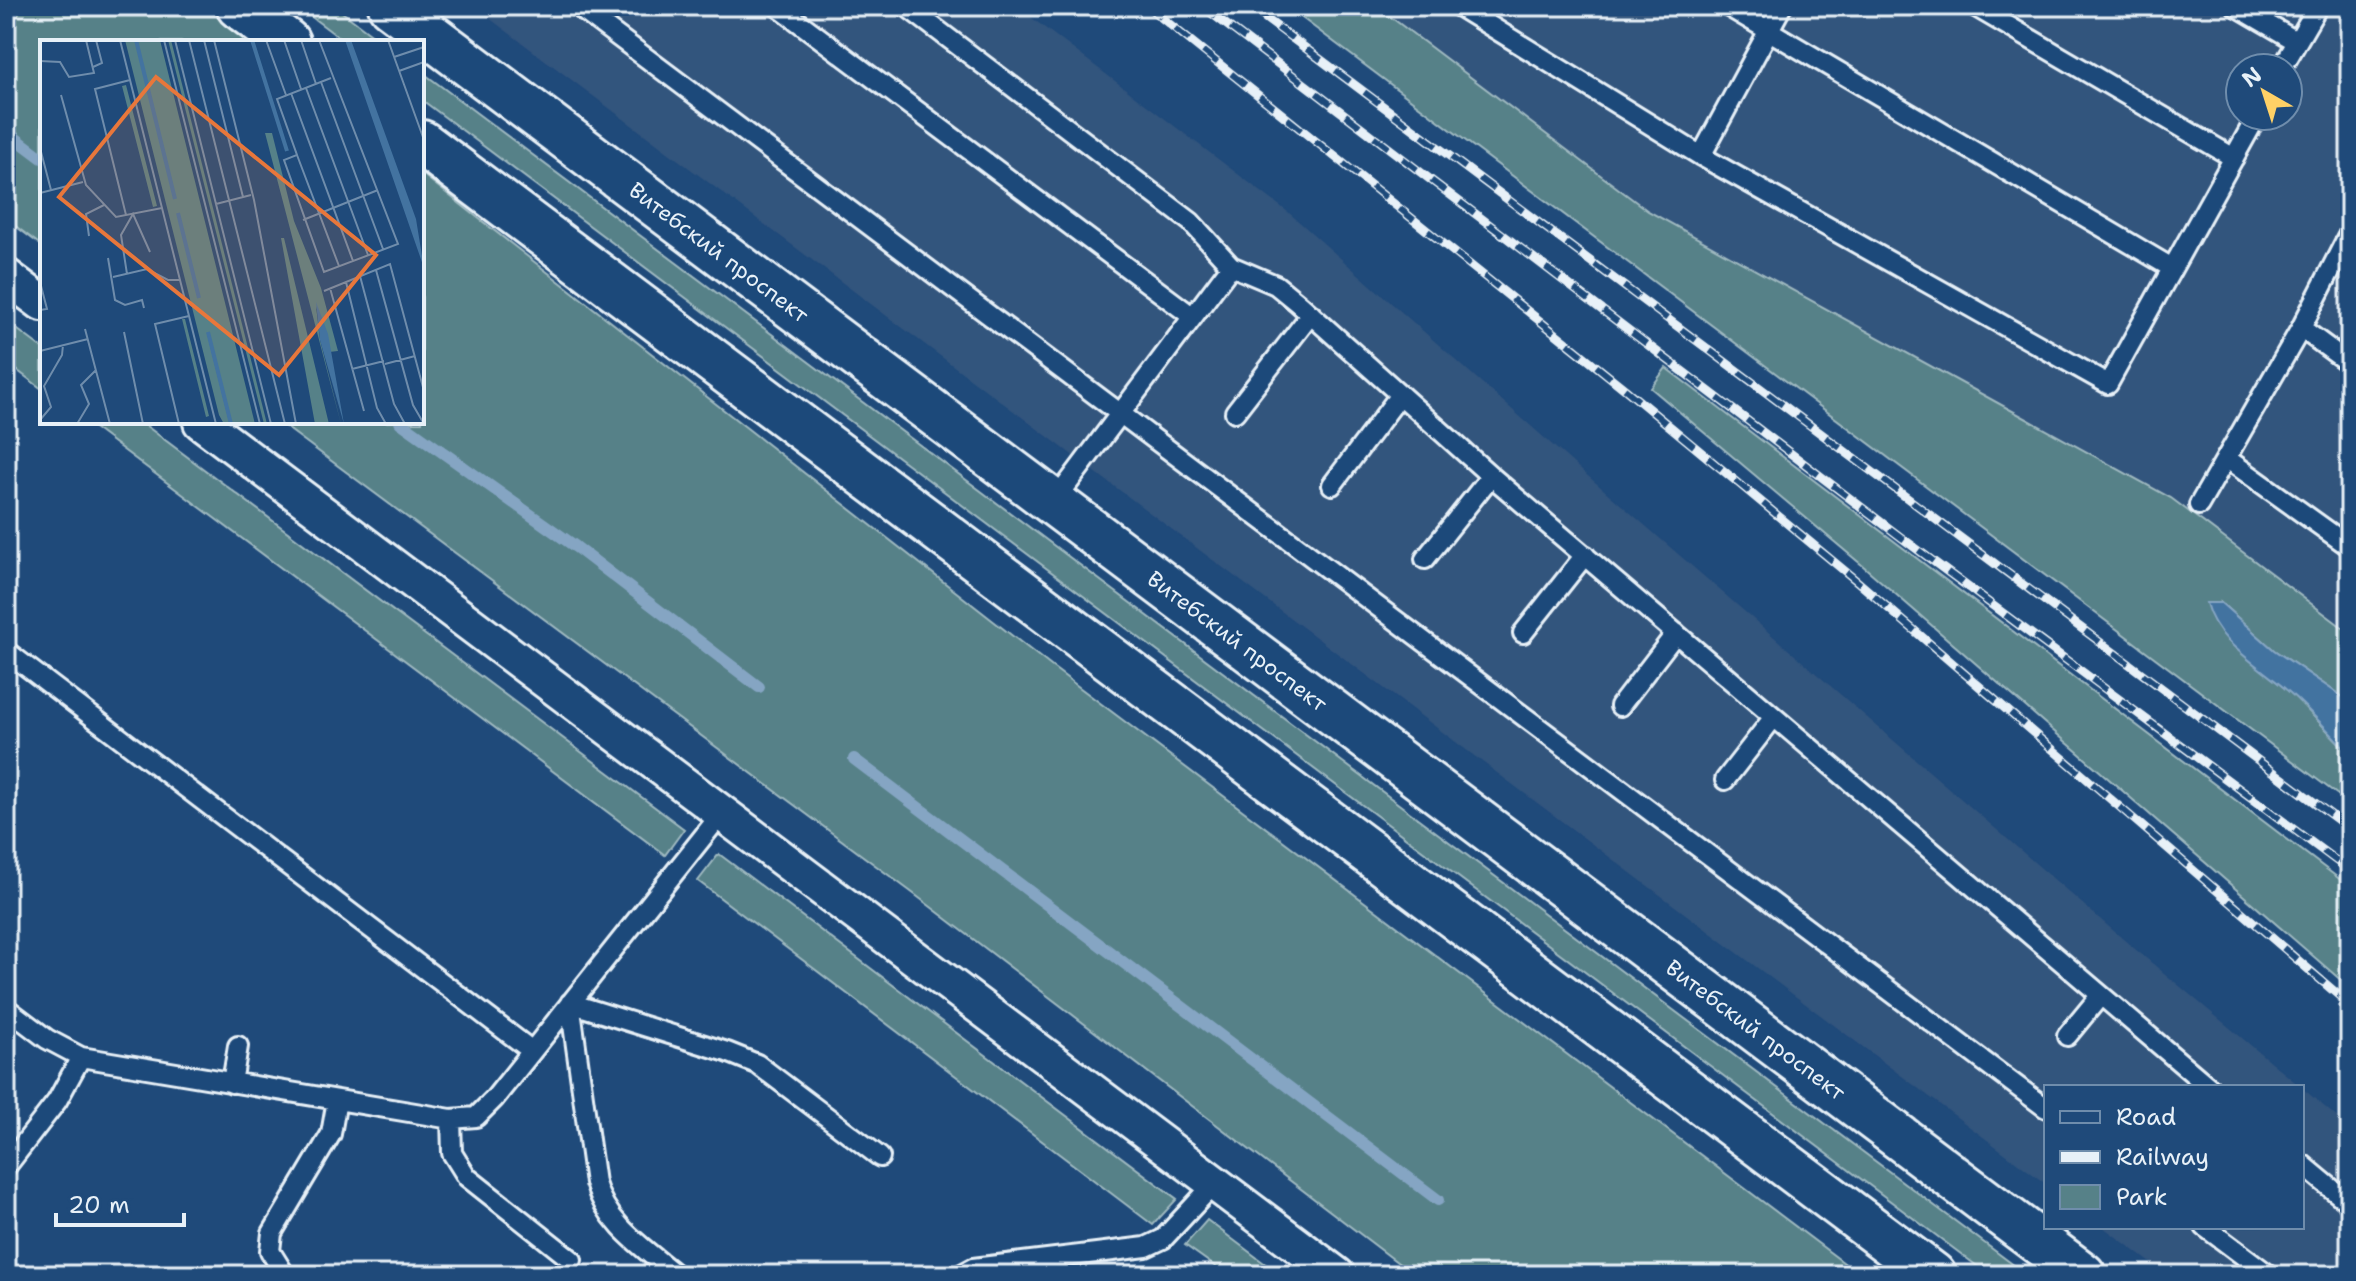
<svg xmlns="http://www.w3.org/2000/svg" width="2356" height="1281" viewBox="0 0 2356 1281" font-family="'Shantell Sans',sans-serif">
<style>
.built{fill:#33547d;fill-rule:evenodd}
.green{fill:#568188;stroke:#9fb9c0;stroke-width:2}
.water{fill:#4373a0;stroke:#85a5c3;stroke-width:2}
.lines{fill:none;stroke-linecap:round;stroke-linejoin:round}
.stream{stroke:#85a5c3;stroke-width:12}
.service-casing{stroke:#e8f1f8;stroke-width:24}
.minor-casing{stroke:#e8f1f8;stroke-width:40}
.primary-casing{stroke:#e8f1f8;stroke-width:50}
.service{stroke:#1f4a7a;stroke-width:18}
.minor{stroke:#1f4a7a;stroke-width:34}
.primary{stroke:#1f4a7a;stroke-width:44}
.rail-casing{stroke:#e8f1f8;stroke-width:9}
.rail{stroke:#1f4a7a;stroke-width:6;stroke-dasharray:18;stroke-linecap:butt}
.labels{text-anchor:middle;dominant-baseline:central;stroke-width:8;stroke-linejoin:round;paint-order:stroke}
.street-label{font-size:22px;fill:#e8f1f8;stroke:#1f4a7a}
.inset-river{fill:none;stroke:#4373a0;stroke-width:4}
.inset-road{fill:none;stroke:#6f8dac;stroke-width:2}
.view{fill:#e8773b;fill-opacity:0.15;stroke:#e8773b;stroke-width:4}
.inset-edge{fill:none;stroke:#e8f1f8;stroke-width:4}
</style>
<rect width="100%" height="100%" fill="#1f4a7a"/>
<filter id="ink" filterUnits="userSpaceOnUse"><feTurbulence type="fractalNoise" baseFrequency=".0125" numOctaves="2"/><feDisplacementMap in="SourceGraphic" scale="16" xChannelSelector="R" yChannelSelector="G"/><feConvolveMatrix kernelMatrix="1 2 1 2 8 2 1 2 1" color-interpolation-filters="sRGB"/></filter>
<g filter="url(#ink)">
<path class="built" d="M473,6H1016L1288,212L1574,464L2123,939L2301,1087H2046V1184Z
M1376,6H2350V633L2171,498L1648,211ZM2240,68H2288V116H2240Z
M2302,1088L2350,1128V1275H2167L2103,1227H2302Z"/>
<path class="green" d="M6,6H204L253,42H42V246L6,219Z
M297,6H334L382,42H345Z
M1286,6H1376L1648,211L2171,498L2350,633V702L2274,650L2221,603L2228,641L2291,693L2350,754V804Z
M422,72L2027,1275H1989L422,100Z
M422,174L1051,666L1860,1275H1414L914,894L279,422H422Z
M6,321L42,348V389L6,362Z
M1666,368L2350,887V988L1862,565L1651,388Z
M86,422H141L684,829L665,855Z
M719,854L1177,1199L1153,1225L698,881Z
M1207,1220L1280,1275H1227L1185,1245Z"/>
<path class="water" d="M2206,603H2221L2274,650L2350,702V754C2330,733 2311,711 2289,692C2260,666 2216,643 2206,603Z"/>
<g class="lines">
<path class="stream" d="M6,131L42,158
M400,422L576,547L759,687
M854,759L1438,1200"/>
<g class="service-casing">
<path id="service" d="M577,6L2046,1108
M777,6L1193,317
M906,6L1191,222L1231,266L1276,285L1298,303L1491,476L2209,1087
M1458,6L1701,156L2108,384L2257,116
M1727,6L2172,268
M1974,6L2234,158
M2236,6L2296,41
M2282,68L2318,6
M1701,156L1782,6
M2301,328L2350,364
M1235,412L1311,314
M2226,458L2350,547
M1332,485L1400,395
M1054,502L1231,266
M2199,505L2301,328L2350,232
M1425,559L1491,476
M1523,633L1585,555
M6,651L532,1051
M1620,706L1676,633
M1725,780L1774,717
M6,1008L47,1039L81,1057L451,1119L476,1117L494,1099L722,813
M2067,1036L2100,996
M232,1083L238,1046
M451,1119L452,1153L467,1177L572,1260
M2302,1164L2350,1204
M6,1167L57,1101L81,1057
M2205,1227L2269,1275
M285,1275L270,1251L272,1233L331,1134L337,1100
M676,1275C644,1248 607,1225 595,1183L570,1003L727,1052L757,1064L880,1157
M960,1275L973,1268L1146,1247L1163,1239L1215,1183"/>
</g>
<g class="minor-casing">
<path id="minor" d="M6,276L42,303
M201,422L1337,1275"/>
</g>
<g class="primary-casing">
<g id="primary">
<path d="M239,6L287,42"/>
<path id="s1" d="M391,6L2083,1275"/>
<path d="M422,143L1933,1275"/>
</g>
</g>
<use href="#service" class="service"/>
<use href="#minor" class="minor"/>
<use href="#primary" class="primary"/>
<g class="rail-casing">
<path id="rail" d="M1147,6L1626,390L1858,582L2350,1005
M1202,6L1902,538L2350,871
M1249,6L2350,829"/>
</g>
<use href="#rail" class="rail"/>
</g>
</g>
<g class="labels">
<g class="street-label">
<text stroke="none"><textPath href="#s1" startOffset="410">Витебский проспект</textPath></text>
<text stroke="none"><textPath href="#s1" startOffset="1058">Витебский проспект</textPath></text>
<text stroke="none"><textPath href="#s1" startOffset="1706">Витебский проспект</textPath></text>
</g>
</g>
<g transform="translate(40 40)">
<rect width="384" height="384" fill="#1f4a7a"/>
<path d="M85,0H120L215,384H184L179,375ZM128,0H131L227,384H224ZM86,45L117,166L113,167L82,46ZM225,93H232L254,181L281,248L298,311L289,312L276,266L280,300L301,384ZM241,198H244L289,384H275ZM142,279H145L169,376L166,377Z" fill="#568188"/>
<path d="M305,0H311L376,179L384,228ZM276,262L288,294L304,384L280,300Z" fill="#4373a0"/>
<path class="inset-river" d="M96,0L135,159M212,0L247,111M138,173L159,258M168,292L191,384"/>
<path class="inset-road" d="M80,0L176,384M124,0L220,384M135,0L231,384M149,0L245,384M164,0L203,157M174,0L214,160L256,384M226,0L246,55M244,0L261,49M261,0L276,44M279,0L358,204L284,232L244,120L257,115L237,59L291,38M348,0L384,100M354,17L384,7M0,21L20,22L29,37L54,33L46,0M53,27L62,23L56,0M359,31L384,22M281,42L343,209M266,48L328,215M251,53L313,221M21,55L46,145L76,177L122,168M0,108L11,150M257,115L299,226M0,153L43,142M176,164L211,155M86,175L55,49L90,40M263,180L338,150M49,196L46,174L64,165M68,218L75,260L85,265L102,260L104,268M336,230L373,365L384,384M87,234L81,195L93,174L110,212M320,236L354,364L365,384M73,237L107,229L128,240H140M0,242L7,269L0,270M306,242L337,368L346,384M290,248L324,371M284,251L350,224L384,351M45,289L70,384M84,292L103,384M0,311L48,299M345,324L375,316M312,329L344,321M0,380L11,367L4,346L22,315L23,305M37,384L49,364L41,345L56,330M139,384L115,284L149,276"/>
<path class="view" d="M116,37L336,215L239,335L19,157Z"/>
<rect width="384" height="384" class="inset-edge"/>
</g>
<rect width="2356" height="1281" fill="none" stroke="#1f4a7a" stroke-width="32"/>
<rect x="16" y="16" width="2324" height="1249" fill="none" stroke="#e8f1f8" stroke-width="3" filter="url(#ink)"/>
<rect x="2044" y="1085" width="260" height="144" fill="#1f4a7a" stroke="#6f8dac" stroke-width="2"/>
<rect x="2060" y="1111" width="40" height="12" fill="#1f4a7a" stroke="#6f8dac" stroke-width="2"/>
<text x="2116" y="1125" font-size="24" fill="#e8f1f8">Road</text>
<rect x="2060" y="1151" width="40" height="12" fill="#e8f1f8" stroke="#6f8dac" stroke-width="2"/>
<text x="2116" y="1165" font-size="24" fill="#e8f1f8">Railway</text>
<rect x="2060" y="1185" width="40" height="24" fill="#568188" stroke="#6f8dac" stroke-width="2"/>
<text x="2116" y="1205" font-size="24" fill="#e8f1f8">Park</text>
<g transform="translate(2264 92) rotate(321)"><circle r="38" fill="#1f4a7a" stroke="#6f8dac" stroke-width="2"/>
<path d="M0-6L14 30L0 20L-14 30Z" fill="#ffd166"/>
<text y="-12" font-size="22" font-weight="bold" text-anchor="middle" fill="#e8f1f8">N</text>
</g>
<path d="M56 1213v12h128v-12" fill="none" stroke="#e8f1f8" stroke-width="4"/>
<text x="68" y="1213" font-size="24" fill="#e8f1f8" stroke="#1f4a7a" stroke-width="6" paint-order="stroke">20 m</text>
</svg>
